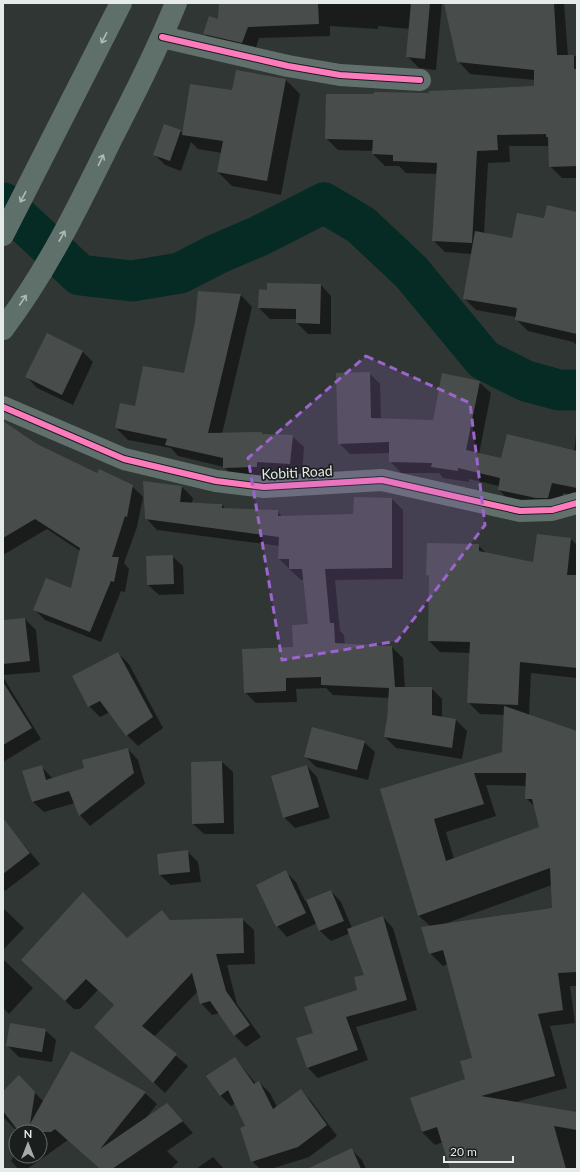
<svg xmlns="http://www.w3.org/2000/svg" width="580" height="1172" viewBox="0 0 580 1172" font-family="Lato,sans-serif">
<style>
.shadow{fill:#0007;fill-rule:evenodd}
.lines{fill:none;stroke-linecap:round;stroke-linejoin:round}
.river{stroke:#052b24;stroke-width:41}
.building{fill:#484d4b;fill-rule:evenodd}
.street{stroke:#61706c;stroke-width:22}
.primary{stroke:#5f706b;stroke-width:22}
.cycleway-casing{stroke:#1a1e1d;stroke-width:8}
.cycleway{stroke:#fd7abc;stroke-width:6}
.oneway{stroke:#afbab7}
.marked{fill:#9b65cc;fill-opacity:0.2;stroke:#9b65cc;stroke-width:3;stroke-dasharray:8 5;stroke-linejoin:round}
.labels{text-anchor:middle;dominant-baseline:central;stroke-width:3.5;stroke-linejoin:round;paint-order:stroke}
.street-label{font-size:14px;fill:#e5ebe9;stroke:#1a1e1d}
</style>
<rect width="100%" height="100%" fill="#303634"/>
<path class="shadow" d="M220,3H442L436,70L419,68L407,56L409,29L378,26V29L330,26V36L259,38L254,54L216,45L204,33L219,21Z
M445,3H564L568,56H577V178H562L550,166L549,146H509L510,162L488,163L484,234L513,239L545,219L577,213V345L573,342L528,331L516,319V317L476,310L464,298L472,254L445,252L433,240L437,174L406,173L399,166H385L373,154L374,151L338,150L326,138L430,94L535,87V80L470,74L458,61Z
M286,80L300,94L281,195L232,186L218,172L222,153L198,149L191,142L181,171L165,165L154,154L180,131L184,134L233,91Z
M321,285L331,296V334H308L297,323V319H270L259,308L268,291Z
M241,295L252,307L222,434L262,433L264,435L292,436L304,447L302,476L269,473V478L236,479L224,467L178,456L171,448L128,440L116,428L136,407L185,375Z
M47,335L83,352L93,362L73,405L37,388L27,377Z
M369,373L380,384L381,419L434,421L479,382L491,393L479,454L502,460L574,452L577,427V496L563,493L559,508L510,501L499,490V486L469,479V482L443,478L439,473H401L390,461V453L350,454L339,443Z
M3,433L37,445L97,475L132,486L143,497L137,527L124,563L129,569L125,592L121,591L101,642L45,620L34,609L72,589L80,551L47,529L3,555Z
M182,487L193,498L192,503L221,504L226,509L277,511L283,517L354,515V498L392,499L403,510V579L335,580L340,631L344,635L345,645L392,647L403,658L405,688H431L442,699V717L456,720L467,731L462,759L396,748L385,737L389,698L333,695L326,688L296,689L297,702L256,703L245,692L294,648L309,625L304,580H301L279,559L280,546L157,530L146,518Z
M571,539L577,545V678L531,673L529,716L577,732V986H570L575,1023L550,1026L567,1088L516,1102L577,1113V1169H451L443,1142L435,1145L422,1132L411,1098L466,1079L474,1058L448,964L443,966L430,953V926L419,916L381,790L503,753L504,715L480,714L468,702L471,653L440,652L429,641L430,578L427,575L478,545L487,554L534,563ZM486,785L527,786L526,798L535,807L540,827L454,859L446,832L496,816ZM552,885L553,909L447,924V923Z
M172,556L183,566L184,594L159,595L148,585Z
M25,619L36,630L40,672L3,675V621Z
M118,653L129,664L163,728L138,746L127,735L110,712L100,717L89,706Z
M3,677L41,739L3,762Z
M364,742L375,752L368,780L316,767L305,756Z
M128,749L138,760L145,784L90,826L80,815L75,803L44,812L33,802L41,766L53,779L86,768Z
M222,762L233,772L234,834H204L193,824Z
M307,766L317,777L330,818L295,828L284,817Z
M4,821L40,864L5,891L3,889Z
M187,851L198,862L201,882L171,885L160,875Z
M286,872L296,882L305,901L331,891L341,902L352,928L383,917L393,928L417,1010L356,1027L368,1060L318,1078L307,1067L314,1033L359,990L365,975L350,933L331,941L320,931L317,923L287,937L277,926Z
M3,908L24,928L3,950Z
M162,912L171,921L242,919L254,930L255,964L227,965L237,1004L261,1037L246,1047L235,1036L219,1013L212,1015L201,1003L198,991L154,1037L188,1066L165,1093L107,1038L115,1006L98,990L80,1009H74L22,960L127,939Z
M3,959L33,988L9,1014L3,1008Z
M45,1030L56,1040L52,1062L19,1057L8,1046Z
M235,1058L256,1084L259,1082L270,1093L277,1107L301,1090L311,1101L337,1136L309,1157L271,1169H260L252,1161L247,1127L236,1103L231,1106L220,1095Z
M19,1077L44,1102L145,1093L157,1104L146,1118L178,1116L193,1133L167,1151L178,1162L171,1169H100L68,1140L27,1169H18L11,1161L16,1152V1156H40V1132H20L18,1130L17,1131L3,1117V1087L6,1090Z
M351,1149L362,1160L366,1169H310Z
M213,1157L224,1169H196Z"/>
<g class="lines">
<path class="river" d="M3,203L80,275L132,281L180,273L217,254L259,236L324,203L361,225L411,272L484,360L526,381L559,390H577"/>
</g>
<path class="building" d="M219,3H318L319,24L248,27L242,43L203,34L209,16L218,19Z
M411,3H430L425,59L406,57Z
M444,3H554L557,55H574V69H577V166L549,167L548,137H546V134L497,135L498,150L477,151L472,243L432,241L437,163L393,161V155L372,154L373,140L325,139L326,94H374V92L429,93V91L534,86V70L457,62Z
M236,70L286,79L267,181L217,172L223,141L182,135L190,84L232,90Z
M164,124L181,130L170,161L153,155Z
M547,205L577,212V334L515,320L517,308L463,299L475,231L512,238L517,213L544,218Z
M267,283L321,284L320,324L296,323V309L258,308L259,289L267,290Z
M198,291L241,294L208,433L262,432V434L293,435L290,464L257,462V467L223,468V458L165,445L167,439L115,428L120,403L135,406L143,366L184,373L195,322Z
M47,333L83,351L62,395L25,377Z
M370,372L371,418L433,420L442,373L480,381L466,450L501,458L507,434L577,451V488L552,483L548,498H536L498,490L500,478L458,468V471L431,467L432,463L389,462V442L338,444L336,373Z
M3,421L37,444L97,473L99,469L133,485L127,517L125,516L112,557H119L114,582L111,581L90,632L33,610L46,578L71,588L80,548L35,519L3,538Z
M143,481L182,486L180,502L222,504V508L278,510V516L353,514L354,497L392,498V568L325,569L330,623H334L335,643L392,646L395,687H432V715L456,719L452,748L384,737L387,718L389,688L321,685V677L286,678V691L244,693L242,649L293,647L292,625L308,624L302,569H289V559H278L279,537L145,519Z
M537,534L571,538L567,575H577V668L520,662L518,705L467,703L470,642L428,641L429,576L426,575L427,543L479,544V551L533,562Z
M173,555L174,584L147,585L146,556Z
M25,618L30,661L3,664V620Z
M118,652L153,717L126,736L100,701L88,707L72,676Z
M3,682L32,728L3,745Z
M504,706L577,731L576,824H577V972L558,973L563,1010L538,1014L555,1076L481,1096L577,1112V1130L554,1126L566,1169H450L437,1127L422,1132L410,1098L465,1079L460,1061L472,1058L443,950L429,954L421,927L552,908L550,868L418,916L380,789L502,752ZM474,773H526L525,799H532L539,827L446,861L434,819L484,804Z
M312,727L365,741L357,770L304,757Z
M128,748L134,773L79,816L69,791L32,802L22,771L42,765L46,780L84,768L82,760Z
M222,761L224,823L192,824L191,762Z
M307,765L319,807L283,818L271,776Z
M3,818L30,853L3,874Z
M188,850L190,872L159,875L157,854Z
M286,870L306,913L276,927L256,885Z
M331,890L344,921L319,931L306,900Z
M83,892L127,938L162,910L170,920L243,918L244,953L216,954L226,991L250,1025L234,1036L210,1001L200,1004L192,973L142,1026L177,1054L153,1083L94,1027L114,1005L86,979L65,1001L21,960Z
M383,916L407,1000L346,1017L358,1050L307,1068L296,1038L313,1033L304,1007L357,990L354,977L364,975L347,929Z
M10,1023L46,1029L42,1052L6,1046Z
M71,1051L146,1092L100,1149L167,1103L183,1121L112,1169H100L55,1129L51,1132H19L3,1111V1091L19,1075L35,1092L30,1124Z
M235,1057L254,1084L259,1081L273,1109L301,1089L327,1125L298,1147L251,1162L240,1128L245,1126L228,1090L220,1096L206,1076Z
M352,1148L361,1169H307Z"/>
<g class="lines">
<path class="street" d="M162,37L288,66L340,75L420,80
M3,407L124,459L216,481L264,487L382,480L520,511L552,510L577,503"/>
<path class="primary" d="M3,235L121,3
M3,329C47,271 79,205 111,140C134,95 157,50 176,3"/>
<g class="cycleway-casing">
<path id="cycleway" d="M162,37L288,66L340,75L420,80
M3,407L124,459L216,481L264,487L382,480L520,511L552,510L577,503"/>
</g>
<use href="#cycleway" class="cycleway"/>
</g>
<defs><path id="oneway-shaft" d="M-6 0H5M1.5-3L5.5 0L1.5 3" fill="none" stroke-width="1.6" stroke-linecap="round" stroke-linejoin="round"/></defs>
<g class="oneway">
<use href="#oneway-shaft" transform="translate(104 38) rotate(117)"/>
<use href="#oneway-shaft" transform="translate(101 160) rotate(-64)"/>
<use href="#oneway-shaft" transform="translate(23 197) rotate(118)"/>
<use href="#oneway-shaft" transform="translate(62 236) rotate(-61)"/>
<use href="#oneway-shaft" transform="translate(23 300) rotate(-56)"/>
</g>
<path class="marked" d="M366,356L470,403L485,525L397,641L282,660L248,458Z"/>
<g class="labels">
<g class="street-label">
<text transform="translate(297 472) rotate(-3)">Kobiti Road</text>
</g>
</g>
<rect width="580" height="1172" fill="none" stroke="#e5ebe9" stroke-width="8"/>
<g transform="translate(28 1144)"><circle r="19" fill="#1a1e1d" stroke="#6b706f"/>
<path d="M0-3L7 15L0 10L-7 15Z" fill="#a6acaa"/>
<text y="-6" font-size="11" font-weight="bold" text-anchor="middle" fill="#e5ebe9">N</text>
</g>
<path d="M444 1156v6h69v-6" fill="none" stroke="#e5ebe9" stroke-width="2"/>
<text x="450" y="1156" font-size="12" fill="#e5ebe9" stroke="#1a1e1d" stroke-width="3" paint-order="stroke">20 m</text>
</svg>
